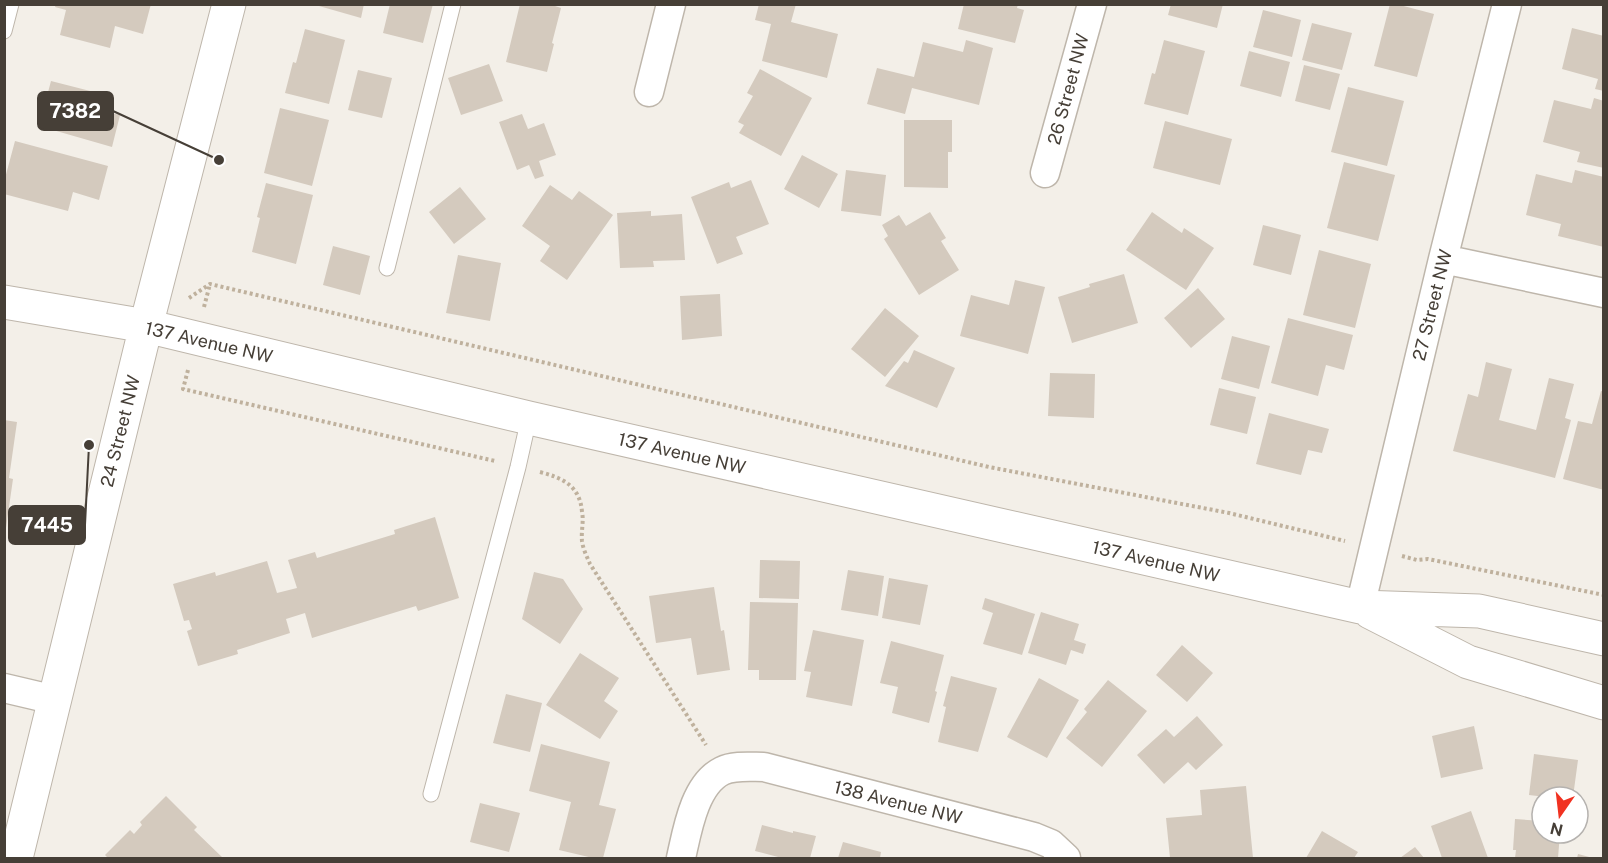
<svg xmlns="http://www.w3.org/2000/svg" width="1608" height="863" viewBox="0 0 1608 863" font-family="'Public Sans',sans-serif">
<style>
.building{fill:#d4cabe}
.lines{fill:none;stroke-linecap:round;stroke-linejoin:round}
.service-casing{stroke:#beb6ab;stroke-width:17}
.minor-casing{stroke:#beb6ab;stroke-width:31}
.tertiary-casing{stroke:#beb6ab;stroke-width:35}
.path{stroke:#bfb19d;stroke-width:4;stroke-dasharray:3 3;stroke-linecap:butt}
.service{stroke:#fff;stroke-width:15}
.minor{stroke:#fff;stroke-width:28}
.tertiary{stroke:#fff;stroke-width:33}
.labels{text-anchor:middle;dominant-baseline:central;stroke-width:4.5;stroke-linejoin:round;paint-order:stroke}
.street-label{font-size:18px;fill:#463f37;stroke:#fff}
.leader{fill:none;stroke:#463f37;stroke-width:2}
.callout-dot{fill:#463f37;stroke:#fff;stroke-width:2}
.callout{fill:#463f37;stroke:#463f37;stroke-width:2}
.callout-label{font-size:20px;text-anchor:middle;font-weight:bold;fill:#fff}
</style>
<rect width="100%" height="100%" fill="#f3efe8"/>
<path class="building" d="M56,4H151L143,34L115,26L110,48L60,35L66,10L55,7Z
M312,4H364L361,18Z
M390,4H433L423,43L383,33Z
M520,4H549L561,8L552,43L554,44L547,72L506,62Z
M759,4H796L791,22L838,34L827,78L762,61L771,24L755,20Z
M964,4H1018L1017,8L1024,10L1015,43L958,29Z
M1171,4H1223L1217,28L1168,15Z
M1390,4H1396L1434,14L1417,77L1374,66Z
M1263,10L1301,20L1292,57L1253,47Z
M1312,23L1352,33L1342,70L1302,60Z
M1572,28L1604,36V91L1595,89L1598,79L1562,69Z
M305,29L345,40L329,104L285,93L293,62L296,63Z
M966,40L993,48L979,105L912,88L905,114L867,104L877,68L914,77L923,42L963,52Z
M1164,40L1205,51L1188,115L1144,104L1152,73L1155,74Z
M1249,51L1290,62L1281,97L1240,86Z
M489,64L503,101L461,115L448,78Z
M1304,65L1340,74L1330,110L1295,101Z
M760,69L812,98L781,156L739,133L744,125L738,122L753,96L747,93Z
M358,70L392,78L382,118L348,110Z
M51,81L98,93L94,109L120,115L112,147L39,126Z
M1348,87L1404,101L1387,166L1331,152Z
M1594,98L1604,101V168L1577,162L1580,152L1543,142L1554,100L1591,109Z
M280,108L329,120L312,186L264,173Z
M522,114L528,129L544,123L556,155L539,161L544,176L535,179L529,165L517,170L499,122Z
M904,120H952V152H948V188L904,187Z
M1165,121L1232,139L1220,185L1153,168Z
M15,141L108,166L99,200L73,192L68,211L4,194V182Z
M802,155L838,174L819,208L784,189Z
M1344,162L1395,175L1378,241L1327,228Z
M846,170L886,175L881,216L841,211Z
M1575,170L1604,177V247L1558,236L1561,224L1526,215L1536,174L1572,183Z
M751,180L769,224L736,237L743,254L717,264L691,197L729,182L731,188Z
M266,183L313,195L296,264L252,252L260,218L257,217Z
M550,185L572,200L579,191L613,215L567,280L540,261L550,246L522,226Z
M460,187L486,219L454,244L429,212Z
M651,211V216L682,214L685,260L653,261L654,267L620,268L617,213Z
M930,212L946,238L941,241L959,270L919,295L884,239L888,236L882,225L899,215L906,226Z
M1152,212L1182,233L1184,228L1214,248L1186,290L1126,250Z
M1263,225L1301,235L1291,275L1253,265Z
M333,246L370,256L360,295L323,285Z
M1319,250L1371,264L1355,328L1303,315Z
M458,255L501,263L490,321L446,313Z
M1124,274L1138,323L1072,343L1058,297L1090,287L1089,284Z
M1015,280L1045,287L1028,354L960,336L971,295L1009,305Z
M1198,288L1225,319L1191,348L1164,318Z
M720,294L722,336L682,340L680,296Z
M885,308L919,336L885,377L851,349Z
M1288,318L1353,335L1344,370L1326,365L1318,396L1271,383Z
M1232,336L1270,346L1259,389L1221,379Z
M914,350L955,368L937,408L885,386L904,361L908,363Z
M1486,362L1512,369L1499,420L1536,430L1549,378L1574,384L1565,418L1571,420L1555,478L1453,451L1468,394L1478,397Z
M1050,373L1095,374L1094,418L1048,416Z
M1219,388L1256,397L1247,434L1210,425Z
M1601,391L1604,392V490L1563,479L1578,421L1592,424Z
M1269,413L1329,429L1322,453L1308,450L1301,475L1256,464Z
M4,420L17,422L9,478L13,479L6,528H4Z
M435,517L459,598L418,611L416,606L312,638L305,613L286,619L290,633L237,650L238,654L198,666L187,631L192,629L189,620L184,621L173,584L215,572L216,576L267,561L277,593L297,588L288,560L315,552L317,558L395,534L394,530Z
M760,560L800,561L799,599L759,598Z
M848,570L884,576L878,616L841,610Z
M534,572L563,579L583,609L560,644L522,619Z
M889,578L928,585L920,625L882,618Z
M714,587L721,631L724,630L730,670L697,675L691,638L656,643L649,596Z
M985,598L1035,614L1022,655L983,644L993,613L982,609Z
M750,602L798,603L796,680H759V670H748Z
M1041,612L1079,624L1074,640L1086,644L1083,654L1071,650L1066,665L1028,653Z
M813,630L864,640L852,706L806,697L811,672L804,671Z
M891,641L944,655L935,691L937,692L929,723L892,713L898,687L880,683Z
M1182,645L1213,673L1187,702L1156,675Z
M580,653L619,678L604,701L618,711L600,739L546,705Z
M951,676L997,688L978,752L938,742L946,707L943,706Z
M1039,678L1079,700L1047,758L1007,737Z
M1108,680L1147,711L1102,767L1066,738L1087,712L1084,709Z
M506,694L542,703L530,752L493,743Z
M1197,716L1223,745L1196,770L1188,762L1164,784L1137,755L1166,729L1174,737Z
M1474,726L1483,769L1441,778L1432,736Z
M541,744L610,762L599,805L616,809L603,858H593L559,850L571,802L529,791Z
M1534,754L1578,760L1573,797H1546L1529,795Z
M1246,786L1253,858H1170L1166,818L1202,815L1200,790Z
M166,796L197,827L194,830L223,858H108L105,855L130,830L134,834L142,825L140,822Z
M480,803L520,813L509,852L470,842Z
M1471,811L1488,858H1442L1431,826Z
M1515,819L1542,821V833H1560L1558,858H1515L1516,850H1513Z
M762,825L793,833V831L816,836L810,858H782L755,851Z
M1322,831L1358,852L1354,858H1306Z
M843,842L881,852L880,858H838Z
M1415,847L1424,858H1400Z
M1578,854L1593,858H1577Z"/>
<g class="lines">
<g class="service-casing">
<path id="service" d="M4,31L11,4
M387,268L453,4
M431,794L518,467L529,418"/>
</g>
<g class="minor-casing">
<path id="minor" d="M649,92L671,4
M1045,173L1092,4
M1443,259L1604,293
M1360,607L1443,259L1507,4
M4,688L55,700
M681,858C687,832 694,785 722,771C734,765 751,767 764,767L1034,837L1051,844L1066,858"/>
</g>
<g class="tertiary-casing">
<path id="tertiary" d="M4,302L146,326L529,418L1360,607L1479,611L1604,639
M1370,612L1468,662L1604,703
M16,858L146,326L229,4"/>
</g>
<path class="path" d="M189,298L210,284L989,467L1229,513L1345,541
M204,307L210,284
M188,370L183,389L495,461
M540,472C563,478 580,486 582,512C584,521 581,531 582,541C583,549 587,557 590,564L706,745
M1402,556L1417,560L1428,559L1604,595"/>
<use href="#service" class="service"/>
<use href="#minor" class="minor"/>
<use href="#tertiary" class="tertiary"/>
</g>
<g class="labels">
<g class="street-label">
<text transform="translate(1068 89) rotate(-75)">26 Street NW</text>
<text transform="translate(1432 305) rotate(-76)">27 Street NW</text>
<text transform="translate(209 342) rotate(13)">137 Avenue NW</text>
<text transform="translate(120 431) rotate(-76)">24 Street NW</text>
<text transform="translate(682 453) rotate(13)">137 Avenue NW</text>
<text transform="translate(1156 561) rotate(13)">137 Avenue NW</text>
<text transform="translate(898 802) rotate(14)">138 Avenue NW</text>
</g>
</g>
<path class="leader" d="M219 160L113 111M89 445L85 525"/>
<g class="callout-dot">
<circle cx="219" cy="160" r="6"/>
<circle cx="89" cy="445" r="6"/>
</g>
<g class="callout">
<rect x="38" y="92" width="75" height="38" rx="6"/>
<rect x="9" y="506" width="76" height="38" rx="6"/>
</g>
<g class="callout-label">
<text x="75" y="118">7382</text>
<text x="47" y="532">7445</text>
</g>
<rect width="1608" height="863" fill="none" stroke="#463f37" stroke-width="12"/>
<g transform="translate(1560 815) rotate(194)"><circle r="28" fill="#ffffff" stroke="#b5b2af" stroke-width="1.5"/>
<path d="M0-4.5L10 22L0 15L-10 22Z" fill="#f13221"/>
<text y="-9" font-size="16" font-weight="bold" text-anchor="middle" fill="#463f37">N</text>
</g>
</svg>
